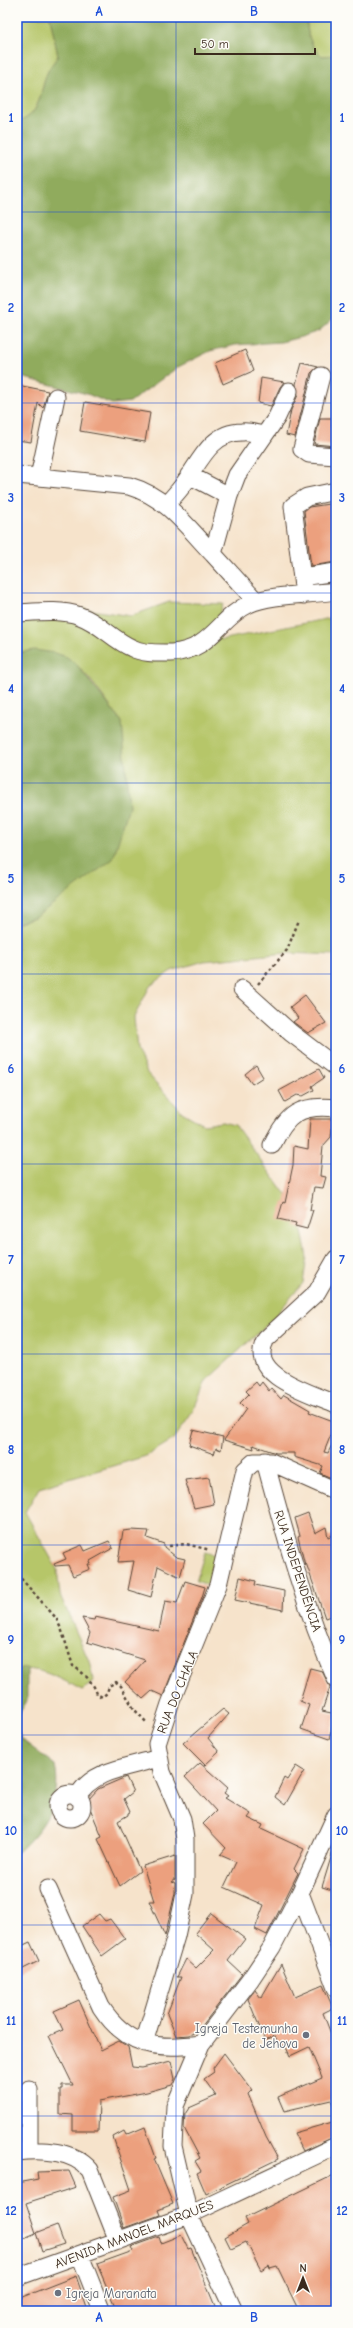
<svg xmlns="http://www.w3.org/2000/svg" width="353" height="2328" viewBox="0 0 353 2328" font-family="'Comic Neue',sans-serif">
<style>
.green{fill:#b6c669;stroke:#787844}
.forest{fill:#90ab5d;stroke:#666a3e}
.building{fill:#eca07e}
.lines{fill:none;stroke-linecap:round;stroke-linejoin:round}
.minor-casing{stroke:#574638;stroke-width:19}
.path{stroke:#574638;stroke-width:2.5;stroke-dasharray:3 3;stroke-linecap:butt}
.minor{stroke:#fff;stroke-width:17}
.grid{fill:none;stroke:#1d4ed8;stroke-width:1;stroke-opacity:0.55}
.worship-dot{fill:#6b7280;stroke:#fdfcf7;stroke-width:1.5}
.labels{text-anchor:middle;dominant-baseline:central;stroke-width:3;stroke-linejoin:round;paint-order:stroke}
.street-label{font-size:13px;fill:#3b2a1e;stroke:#fdfcf7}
.worship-label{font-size:13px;fill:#5b616d;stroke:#fdfcf7;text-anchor:end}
.neatline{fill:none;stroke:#1d4ed8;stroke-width:1.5}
.grid-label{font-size:13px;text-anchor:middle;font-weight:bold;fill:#1d4ed8}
</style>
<rect width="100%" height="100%" fill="#fdfcf7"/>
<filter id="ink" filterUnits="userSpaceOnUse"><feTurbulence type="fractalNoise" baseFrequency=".025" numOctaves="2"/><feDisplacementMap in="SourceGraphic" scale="8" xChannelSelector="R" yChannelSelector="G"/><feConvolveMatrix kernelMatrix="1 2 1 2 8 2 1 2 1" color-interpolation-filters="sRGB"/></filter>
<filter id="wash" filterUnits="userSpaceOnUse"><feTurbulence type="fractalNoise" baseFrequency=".012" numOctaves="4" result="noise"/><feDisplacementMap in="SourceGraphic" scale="16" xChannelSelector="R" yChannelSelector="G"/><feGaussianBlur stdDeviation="0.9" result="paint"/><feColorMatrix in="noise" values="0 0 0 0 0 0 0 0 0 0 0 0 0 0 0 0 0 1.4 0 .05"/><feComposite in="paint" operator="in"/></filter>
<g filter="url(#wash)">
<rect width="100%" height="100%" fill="#f6e3cb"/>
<path class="green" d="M17,17H50L58,56C55,61 51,65 49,69C39,89 43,115 17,122Z
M307,17H336V55L322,56C310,46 306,32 307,17Z
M169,602L223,604L217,625L220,640L336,617V955L287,953L204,961L171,971L150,986L134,1017L137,1050L147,1073L182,1112L204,1125L223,1122L235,1125L292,1203L302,1231L307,1257L303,1283L270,1322L206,1381L192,1413L174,1439L146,1456L39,1488L25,1512L57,1569L60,1595L89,1661L94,1682L82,1690C61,1679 39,1666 17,1670V923L37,916L122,722C89,681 77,643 17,653V619L78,608L131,616Z
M205,1552L222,1557L215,1587L196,1581Z"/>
<path class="forest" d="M50,17H307C306,32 310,46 322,56L336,55V316L319,331L301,337L281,342L235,345L210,351L178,367L130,402L112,404L87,394L17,376V122C43,115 39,89 49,69C51,65 55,61 58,56Z
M34,650L55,653L67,657L77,665L122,722L129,806L113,859L37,916L17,923V653Z
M27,1668V1701L17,1717V1670Z
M17,1728L21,1739L55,1765C63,1802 43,1829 17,1853Z"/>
<g id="blocks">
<path class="building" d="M245,350L253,371L223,384L215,363Z
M302,363L318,367L311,373L295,437L286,435L291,410L298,395L296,384Z
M261,378L284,382L280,387L271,406L258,403Z
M17,385L48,391L43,408L38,403L31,442L17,440L20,408H17L19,399H17Z
M85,402L150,413L145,442L80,431Z
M320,418H332V427H336V446L314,444Z
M336,503V562L311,566L304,511L309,507Z
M305,995L326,1023L308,1033L293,1022L298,1018L290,1007Z
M256,1065L263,1077L252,1084L245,1074Z
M319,1069L324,1078L312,1086L314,1090L303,1096L297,1095L285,1102L279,1091Z
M310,1119H333L331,1137L323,1146L320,1176L326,1177L323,1188L314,1187L310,1210H313L307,1229L295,1226L296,1223L278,1219L283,1202L285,1203L293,1165L294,1146L308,1149Z
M256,1382L259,1386L262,1382L269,1391L271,1388L281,1399L284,1395L310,1410L309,1412L336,1422L324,1452L328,1453L336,1436V1480L320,1473L323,1466L294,1457V1453H276L253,1445L254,1449L224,1440L246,1409L240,1403L249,1394L246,1391Z
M193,1430L223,1437L221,1450L216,1448L214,1454L189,1445Z
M209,1477L214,1504L194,1508L185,1480Z
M308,1513L315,1533L326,1527L328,1537L336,1534V1614L325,1618L306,1563L305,1565L298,1537L300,1536L295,1518Z
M131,1530L149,1531L147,1538L164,1544V1547L176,1557L185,1559L180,1577L158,1566L151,1597L128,1590L134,1561L118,1562L123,1531Z
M109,1541L113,1548L90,1561L91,1564H88L90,1569L73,1576L68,1565L55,1566L54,1564L66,1559L63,1553L82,1545L85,1551Z
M240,1577L256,1581L255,1585L284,1591L283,1610L235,1600Z
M185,1581L205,1587L202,1597L163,1696L152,1691L143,1699L125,1682L145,1660L87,1642L90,1633L82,1618L94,1620L95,1617L159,1631L165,1601L177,1603Z
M310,1668L322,1671L330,1687L322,1711L336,1714L329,1739L301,1729L309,1705L300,1701Z
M223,1709L229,1714L208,1738L219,1752L205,1765L183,1743Z
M200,1763L228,1788L224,1793L228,1796L225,1798L251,1814L248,1818L263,1825L261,1829L304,1849L294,1869L298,1873L267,1935L255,1929L264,1905L224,1887L236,1862L220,1855L226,1848L203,1824L216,1811L185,1777Z
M296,1766L304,1771L285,1805L275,1797L284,1778L287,1780Z
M126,1777L133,1792L124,1799L130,1812L128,1813V1815L118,1821L140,1871L120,1886L98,1839L102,1837L87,1801L98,1789Z
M333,1851L336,1852V1891L322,1887Z
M175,1856V1880L172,1882L175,1883V1893L165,1936L149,1901H154L143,1866Z
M211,1913L245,1939L228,1961L242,1974L198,2031L189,2035L176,2036L167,2014L181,1977H177L186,1959L196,1968L214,1950L195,1933Z
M99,1914L105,1921L110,1919L125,1939L102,1956L82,1926Z
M30,1942L39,1961L17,1972V1948Z
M281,1964L295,1997L323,1985L333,2008L323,2013L336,2047V2111L331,2100L284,2111L278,2097L322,2078L309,2047L290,2056L285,2045L280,2048L275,2036L265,2040L248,1999L255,1990L261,1998Z
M79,2000L101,2050L119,2041L128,2047L132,2067L142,2068L171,2061L175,2079L172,2085L147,2092L99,2101L98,2131H73V2115L60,2114V2089H62V2085H73L49,2036L63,2030L54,2011Z
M224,2053L252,2090L248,2094L266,2137L278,2159L206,2194L197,2173L201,2171L195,2161L200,2158L184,2128L185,2114L189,2108L216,2096L204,2079L214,2072L213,2068Z
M336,2121V2136L303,2151L294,2133Z
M145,2127L156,2158L154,2159L173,2204L158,2210L160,2215L124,2228L113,2197L131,2190L113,2137L124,2131L126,2135Z
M69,2171L76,2187L26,2203L36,2233L17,2241V2183L38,2179L37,2172Z
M336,2174V2311H299L277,2266L270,2268L269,2265L261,2270L246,2242L231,2249L225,2237L248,2224L245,2218Z
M57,2225L64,2244L42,2251L36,2233Z
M181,2235L188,2249L191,2248L217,2311H117L97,2264L133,2251L131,2247L159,2237L161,2243Z
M76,2276L88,2311H17V2299Z"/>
</g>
</g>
<g filter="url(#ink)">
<use href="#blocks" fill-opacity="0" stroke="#574638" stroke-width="1"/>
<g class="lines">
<g class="minor-casing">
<path id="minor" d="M321,376L302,449L309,454L336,456
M56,397L39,477L129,486C167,497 187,527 213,554
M17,475L39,477
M189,475L229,496
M167,504C172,498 178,492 183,485C199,464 210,432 242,432C249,431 257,434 263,435
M302,577L336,572
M304,595L293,506L307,497L336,491
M256,601L213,554L229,496L237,475L277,417L289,391
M17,613C37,612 61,609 80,616C100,623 113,640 132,648C143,654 159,653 171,653C211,651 219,618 249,604C269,594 312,595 336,591
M242,989L291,1033L336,1067
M272,1145C287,1114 300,1104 336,1108
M336,1259L317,1292L266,1339C245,1375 311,1393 336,1404
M265,1461C285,1535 305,1609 336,1679
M58 1806a12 12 0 1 1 24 0a12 12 0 1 1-24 0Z
M77,1797C92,1769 131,1767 158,1758
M48,1889L101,2007C127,2047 157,2050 201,2044
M300,1893L336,1988
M144,2043L176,1936L185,1894V1839L182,1819L162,1772L157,1744L170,1704L218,1585L245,1470L254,1462H271L336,1491
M29,2151V2089
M17,2152C41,2149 73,2150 90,2170L118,2241
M80,2255L102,2311
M17,2277L189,2215L336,2146
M234,2311L189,2215L173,2146L175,2106L201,2044L250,1980L272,1947L300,1893L336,1815"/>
</g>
<path class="path" d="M258,984L287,950L299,920
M169,1546L186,1544L210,1550
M17,1574L56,1618L62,1631L73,1666C83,1672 94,1683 97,1694L102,1697L107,1693L109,1686L116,1682L121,1686L134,1709L147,1723"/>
<use href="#minor" class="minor"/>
</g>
</g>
<path class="grid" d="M176,17V2311M17,212H336M17,403H336M17,593H336M17,783H336M17,974H336M17,1164H336M17,1354H336M17,1545H336M17,1735H336M17,1925H336M17,2116H336"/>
<g class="worship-dot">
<circle cx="306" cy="2035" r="4"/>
<circle cx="58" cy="2293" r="4"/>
</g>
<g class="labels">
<g class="street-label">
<text transform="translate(298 1571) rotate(72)">RUA INDEPENDÊNCIA</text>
<text transform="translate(177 1692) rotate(-68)">RUA DO CHALA</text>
<text transform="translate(134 2234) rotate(-21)">AVENIDA MANOEL MARQUES</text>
</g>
<g class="worship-label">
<text x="298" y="2028">Igreja Testemunha<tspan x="298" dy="15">de Jehova</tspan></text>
<text x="66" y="2293" text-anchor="start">Igreja Maranata</text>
</g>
</g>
<rect width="353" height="2328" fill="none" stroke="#fdfcf7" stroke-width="44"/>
<g transform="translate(303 2278)" stroke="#fdfcf7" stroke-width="3" paint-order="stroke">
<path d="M0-3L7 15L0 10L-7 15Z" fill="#3b2a1e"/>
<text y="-6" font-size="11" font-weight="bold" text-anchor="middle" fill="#3b2a1e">N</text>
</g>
<path d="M195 48v6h120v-6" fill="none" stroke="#3b2a1e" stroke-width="2"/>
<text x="201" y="48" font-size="12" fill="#3b2a1e" stroke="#fdfcf7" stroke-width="3" paint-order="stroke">50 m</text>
<rect x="22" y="22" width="309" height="2284" class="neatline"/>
<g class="grid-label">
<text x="99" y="16">A</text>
<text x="254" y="16">B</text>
<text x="11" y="122">1</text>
<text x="342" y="122">1</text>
<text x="11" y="312">2</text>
<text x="342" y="312">2</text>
<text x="11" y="502">3</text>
<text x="342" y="502">3</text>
<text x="11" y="693">4</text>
<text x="342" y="693">4</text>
<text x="11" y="883">5</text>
<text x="342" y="883">5</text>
<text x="11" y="1073">6</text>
<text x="342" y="1073">6</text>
<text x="11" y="1264">7</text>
<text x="342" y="1264">7</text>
<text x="11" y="1454">8</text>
<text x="342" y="1454">8</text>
<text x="11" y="1644">9</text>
<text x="342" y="1644">9</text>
<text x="11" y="1835">10</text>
<text x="342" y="1835">10</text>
<text x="11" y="2025">11</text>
<text x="342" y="2025">11</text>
<text x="11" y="2215">12</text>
<text x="342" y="2215">12</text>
<text x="99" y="2322">A</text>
<text x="254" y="2322">B</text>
</g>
</svg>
